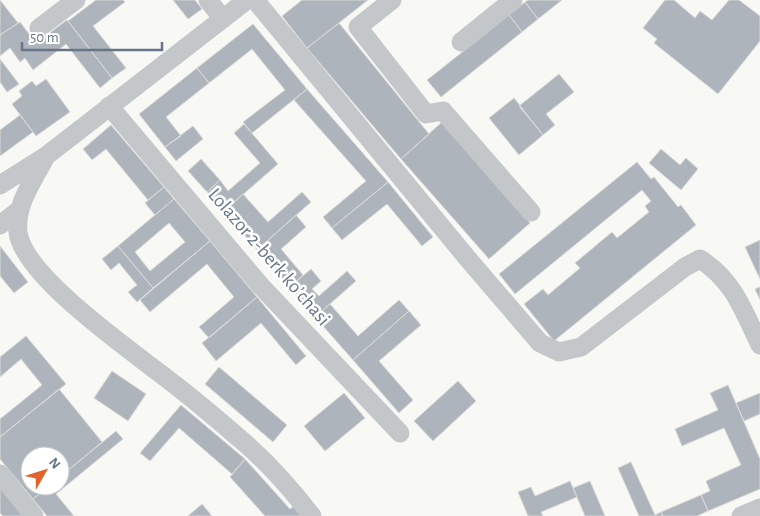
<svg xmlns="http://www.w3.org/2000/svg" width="760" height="516" viewBox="0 0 760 516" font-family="'Alegreya Sans',sans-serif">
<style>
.building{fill:#aeb4bb;stroke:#d9d9d7;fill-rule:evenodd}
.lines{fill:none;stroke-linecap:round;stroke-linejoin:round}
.minor{stroke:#c3c7ca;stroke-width:19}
.labels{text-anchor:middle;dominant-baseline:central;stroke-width:5;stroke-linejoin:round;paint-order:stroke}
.street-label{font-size:20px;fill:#677686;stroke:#fff}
</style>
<rect width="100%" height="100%" fill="#f8f8f5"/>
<path class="building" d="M0,0L18,23L0,35Z
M96,0H123L125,2L93,26L126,68L112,78L68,21Z
M173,0H195L202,9L188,19Z
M302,0H368L307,48L282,16Z
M528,0H562L538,19L525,2Z
M665,0H674L695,18L700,11L712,20L729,0H739L760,16V41L718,94L654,43L657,39L643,28Z
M525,2L538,19L522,32L509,15Z
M509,15L522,32L441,97L427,80Z
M67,20L112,78L100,88L66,44L33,70L25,58L20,62L10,48L0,56V35L20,22L36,43Z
M339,23L429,134L401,159L307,48Z
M253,24L307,89L252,133L243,122L285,90L252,49L209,83L197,68Z
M0,59L19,84L7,92L0,82Z
M197,68L209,83L166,117L181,136L165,147L139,114Z
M559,74L574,92L546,114L555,125L543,135L519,106Z
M46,79L70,112L36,136L12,104L22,96L19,91L32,81L36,86Z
M307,89L388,182L332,228L323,217L366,181L294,100Z
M514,98L543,135L519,155L489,118Z
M20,115L33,132L0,156V130Z
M442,122L530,223L489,259L401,159Z
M244,124L278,164L224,211L207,192L220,180L228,191L260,163L234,133Z
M111,125L164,187L148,200L106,149L92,160L83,149Z
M193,126L203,139L176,161L165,147Z
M661,149L680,165L686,158L698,169L681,190L649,163Z
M201,159L220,180L207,192L188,171Z
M637,162L651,179L654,177L678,207L681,205L696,225L554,341L524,304L543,289L548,295L580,268L575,263L612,232L617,238L649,212L645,206L651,201L642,190L515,294L499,274Z
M388,182L433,237L422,246L387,204L342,240L332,228Z
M164,187L174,199L155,215L145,203Z
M302,192L311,202L257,250L224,211L243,194L268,222Z
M174,199L210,241L153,288L118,246ZM169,223L185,242L150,271L135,252Z
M296,215L306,227L281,249L303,275L290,287L257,250Z
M760,240V279L745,247Z
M210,241L257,297L209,338L199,327L234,297L207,264L150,312L140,300Z
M0,246L28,282L14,293L0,276Z
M118,246L153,288L137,302L128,292L137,285L119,263L111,270L102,259Z
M311,269L321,281L312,289L319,296L347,271L356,281L315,317L290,287Z
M760,287V300L755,289Z
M257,297L306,356L296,365L261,323L216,361L202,343Z
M399,300L409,311L353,360L315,317L330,304L358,336Z
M409,311L421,325L379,361L413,400L399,413L353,360Z
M26,336L66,384L0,437V419L42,385L21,359L0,377V357Z
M219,367L287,425L273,442L205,384Z
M112,371L146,394L128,421L94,398Z
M458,381L476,401L433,441L414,421Z
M728,385L760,459V489L708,511L701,495L710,491L706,481L741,465L724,428L682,446L675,429L718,410L710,393Z
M59,389L102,442L60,477V456H30V486H49L33,499L0,459V437Z
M344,393L365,418L325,451L304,426Z
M760,393V414L744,421L736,403Z
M181,405L245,459L232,474L179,428L150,461L140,453Z
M116,431L123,439L56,494L74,516H47L33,499L49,486H60V477Z
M245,459L290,509L294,506L302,516H265L230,477Z
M631,462L655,515L661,512L663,516H639L618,468Z
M570,481L577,497L541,512L543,516H528L518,492L531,487L535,496Z
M590,481L605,516H585L573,488Z
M0,486L23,516H3L0,513Z
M701,495L708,511L697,516H663L661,512Z
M202,504L212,516H188Z"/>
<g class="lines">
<path class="minor" d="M208,0L223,19
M255,0L468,259L540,343L559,352L581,347L685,267L700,259C734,281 743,310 760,345
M392,0L358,27L426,114L443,111L531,212
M39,28L76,0
M461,42L513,0
M109,106L260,285L400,433
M46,156C34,180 15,204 18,232C23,278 142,358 179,388C202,406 224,425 246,444C270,465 292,490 312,516
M0,185L46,156L247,0
M0,225L18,211
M0,474L34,516
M741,516L760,508"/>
</g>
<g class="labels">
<g class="street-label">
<text transform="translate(269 257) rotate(49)">Lolazor 2-berk koʼchasi</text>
</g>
</g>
<g transform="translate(45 471) rotate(51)"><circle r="24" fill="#ffffff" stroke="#c2c8cf"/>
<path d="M0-4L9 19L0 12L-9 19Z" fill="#e2632a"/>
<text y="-8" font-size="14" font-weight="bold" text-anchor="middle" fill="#677686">N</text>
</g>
<path d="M22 42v8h140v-8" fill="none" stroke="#677686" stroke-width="2.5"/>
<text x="30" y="42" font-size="15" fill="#677686" stroke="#ffffff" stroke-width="4" paint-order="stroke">50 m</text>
</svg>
